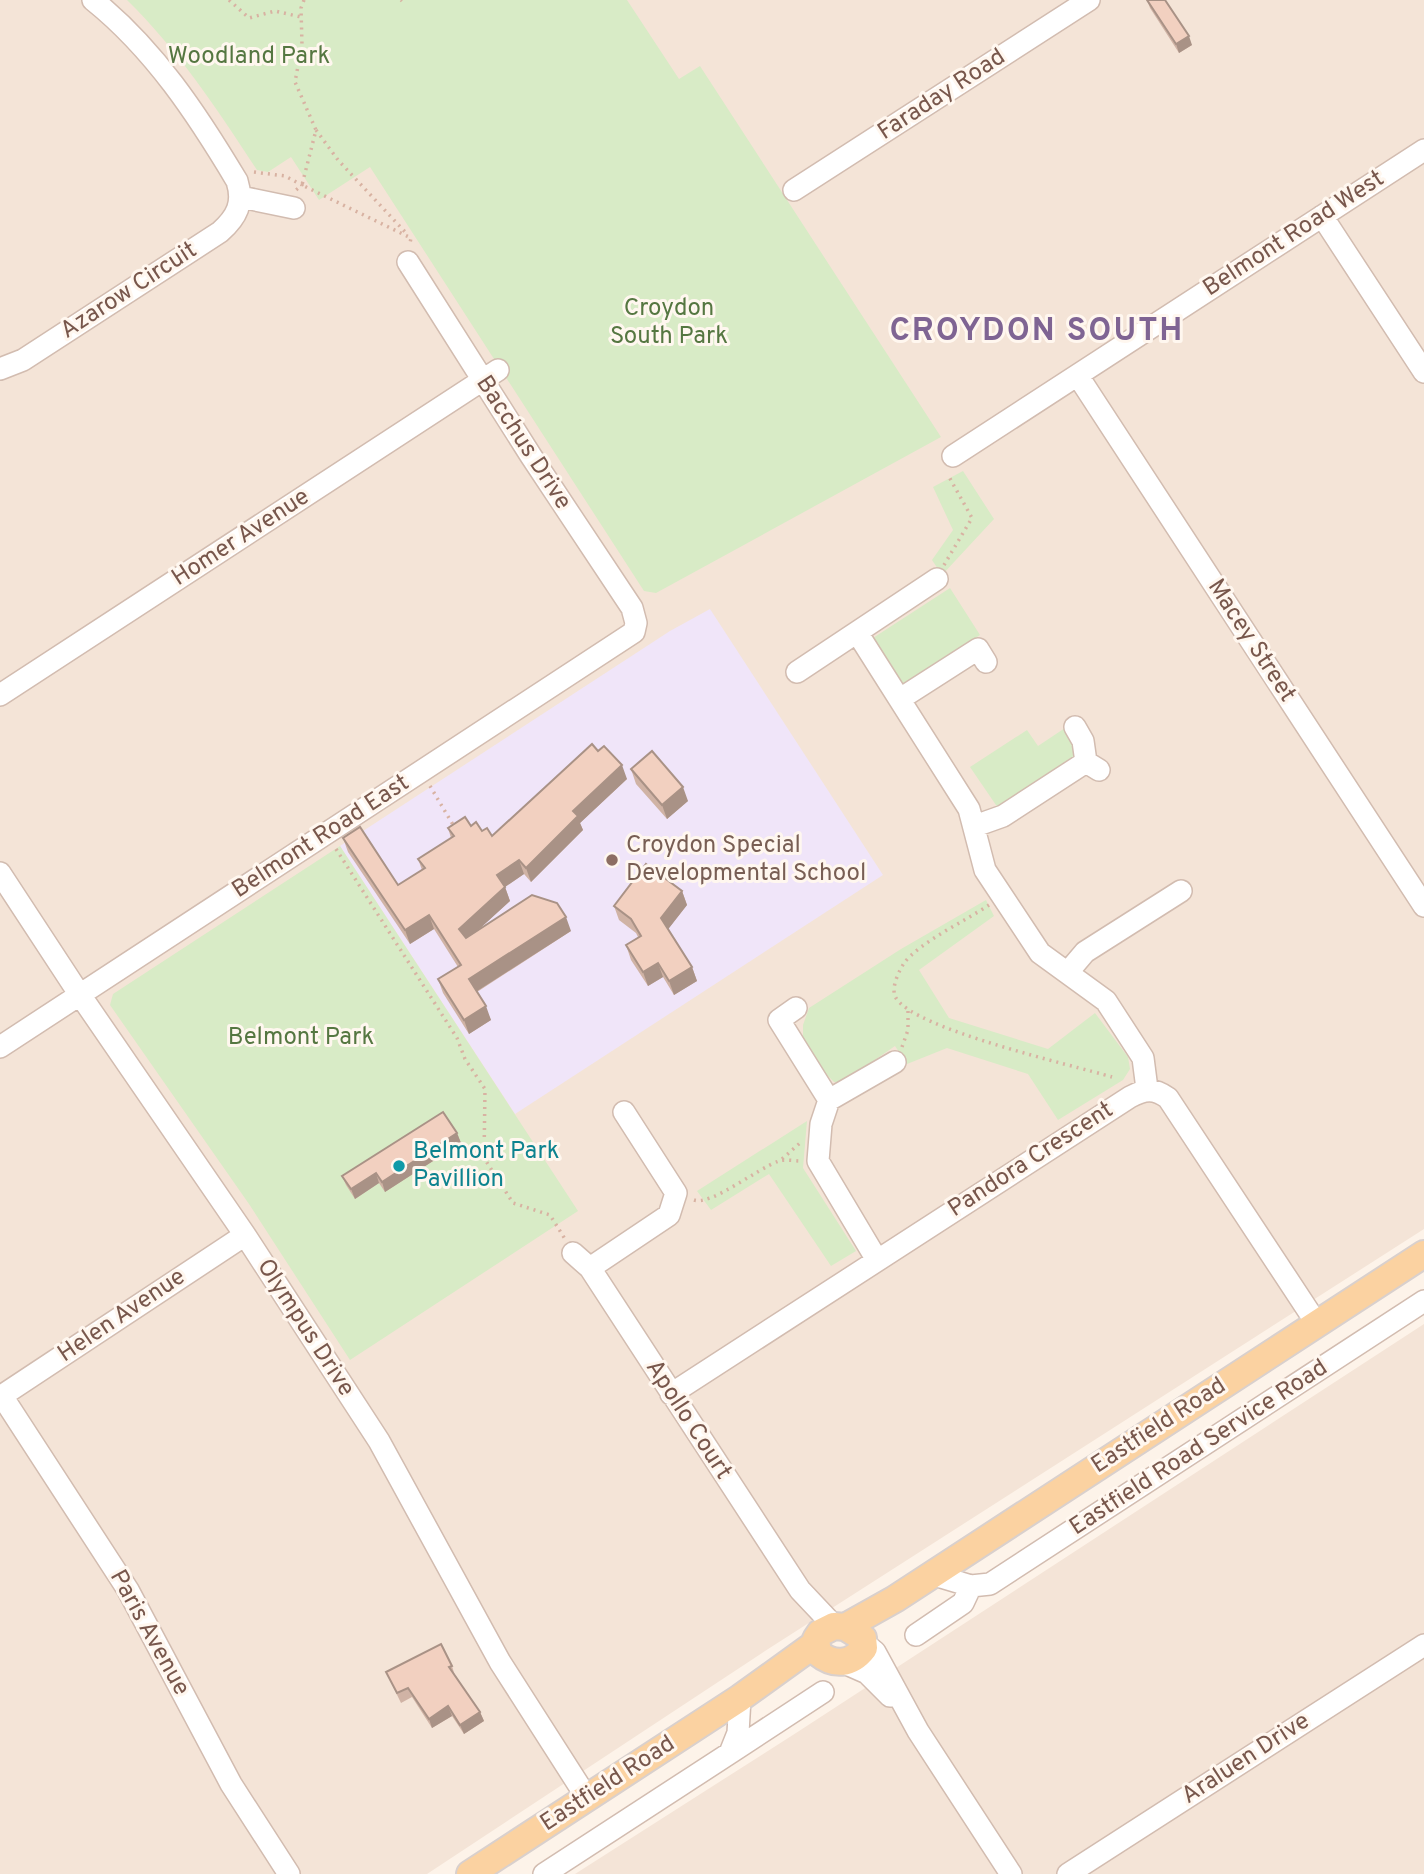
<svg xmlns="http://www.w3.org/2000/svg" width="1424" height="1874" viewBox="0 0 1424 1874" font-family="Overpass,sans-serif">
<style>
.residential{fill:#f4e4d7}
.education{fill:#f0e5f9}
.green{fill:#d8ebc6}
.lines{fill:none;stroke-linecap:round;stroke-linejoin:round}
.minor-casing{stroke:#d2bcb0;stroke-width:24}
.major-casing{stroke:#d9d0cd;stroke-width:30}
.path{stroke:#d8b2a2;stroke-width:3.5;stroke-dasharray:2 5;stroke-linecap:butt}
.minor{stroke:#fff;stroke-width:21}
.major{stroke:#fbd2a1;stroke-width:26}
.wall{fill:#d0b3a5}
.shaded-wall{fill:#a99286}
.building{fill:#f2d0c0;stroke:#a99286;stroke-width:2}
.education-dot{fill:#8d6e63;stroke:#fff7ef;stroke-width:2.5}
.culture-dot{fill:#0f9aa8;stroke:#fff7ef;stroke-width:2.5}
.labels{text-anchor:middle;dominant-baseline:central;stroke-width:6;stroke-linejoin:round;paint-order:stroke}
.park-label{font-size:24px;fill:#557741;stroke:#fff7ef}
.street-label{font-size:24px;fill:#78574c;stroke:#fff7ef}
.education-label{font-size:24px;fill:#785e54;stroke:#fff7ef;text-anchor:start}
.culture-label{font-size:24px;fill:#0d838f;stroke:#fff7ef;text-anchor:start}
.district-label{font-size:32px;font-weight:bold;letter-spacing:2px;fill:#7f6493;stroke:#fff7ef}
</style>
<rect width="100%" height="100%" fill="#fdf3e9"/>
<path class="residential" d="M0,0H1424V1229L765,1651L427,1874H0Z
M1424,1324V1874H575L796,1733Z"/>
<path class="education" d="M710,609L883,875L515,1114L340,846L670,631Z"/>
<path class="green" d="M127,0H627L679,79L700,66L941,437L656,593L644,591L370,167L319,200L291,157L268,172L257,170C217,109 179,51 127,0Z
M963,471L994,519L942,575L932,560L953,530L933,487Z
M950,588L980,635L904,685L873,638Z
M1065,728L1078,746L1073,760L998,808L970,767L1027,730L1038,746Z
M340,846L578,1211L350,1360L249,1204L110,1005L113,994Z
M986,900L994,916L919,970L949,1018L1048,1049L1095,1013L1128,1057L1130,1069L1123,1080L1058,1120L1028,1074L947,1048L907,1064L895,1046L843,1082H834L816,1064L803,1038V1025L809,1008L901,949Z
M807,1121L803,1168L856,1251L831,1266L769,1174L711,1210L697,1191Z"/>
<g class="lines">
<g class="minor-casing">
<path id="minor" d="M794,190L1089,0
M241,197L294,208
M1322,216L1424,372
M0,369L23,360L220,232C237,217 244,203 237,181C197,114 154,49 93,0
M1078,376L1424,906
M953,456L1424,150
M858,634L969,809L985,870L1040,953L1106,1001L1143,1058L1147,1089
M797,672L937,579
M0,695L498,370
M900,699L978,649L986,662
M1075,727L1083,741L1086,762L1099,770
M975,826L1003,816L1086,762
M0,873L74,986L245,1235L379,1441L500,1662L587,1798
M1068,972L1085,952L1181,891
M796,1008L779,1020L829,1100L821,1124L818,1161L877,1260
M0,1047L634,632L636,623L632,608L531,456L408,262
M829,1100L895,1062
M573,1253L590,1268L800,1590L834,1626
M590,1268L669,1215L676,1193L624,1112
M671,1394L1130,1097C1145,1089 1154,1088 1168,1098L1317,1324
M2,1396L128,1590L231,1784L289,1874
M0,1397L245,1235
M931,1574L971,1586L990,1584L1424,1301
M916,1635L963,1603L971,1586
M864,1643L875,1652L918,1731L1011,1874
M842,1662L867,1673L890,1696
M730,1753L823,1692
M544,1874L730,1753L738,1733L740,1698
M1068,1874L1424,1645"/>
</g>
<g class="major-casing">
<path id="major" d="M834,1626L845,1627L863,1638L864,1648C851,1665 834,1666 818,1653L816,1639L820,1633Z
M845,1627L895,1599L1424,1254
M470,1874L740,1698L815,1644"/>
</g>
<path class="path" d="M229,0L249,18L275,11L301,17
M304,0L301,8L302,45L295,82L316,130L302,185L411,238L410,243
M401,0L402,1
M316,130L338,160L407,234
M254,172L285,176L302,185L296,190
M944,565L972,518L948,475
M430,786L455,828
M336,849L457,1038L465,1059L485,1089L484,1158L513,1203L550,1215L565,1239
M989,905C965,921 920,942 904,963C899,971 890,989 896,998C914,1029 1072,1065 1112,1077
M902,1047L908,1030V1011
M782,1159L800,1143
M694,1200C711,1206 758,1168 779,1161C785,1159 794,1161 801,1161"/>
<use href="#minor" class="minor"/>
<use href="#major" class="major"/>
</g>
<path class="wall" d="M1147,0L1192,45L1179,53L1150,8Z
M598,751L627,779L580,823L583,830L531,882L524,874L505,887L510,901L478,930L571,931L477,992L491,1020L469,1034L443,993L438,979L458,967L434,929L410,944L348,852L343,838L398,885L422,870L418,859L451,838L448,828L471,826L492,836Z
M631,769L688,801L667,819L636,784Z
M682,891L687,905L668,929L692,967L697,981L674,995L663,977L648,986L631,960L626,945L638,937L636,933L619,920L614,906Z
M457,1133L461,1143L385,1192L379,1183L355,1199L346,1185L342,1176Z
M452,1666L455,1676L480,1712L484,1721L464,1734L452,1716L432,1728L412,1697L401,1703L386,1672Z"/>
<path class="shaded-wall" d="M1189,36L1192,45L1179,53L1176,44Z
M622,765L627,779L580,823L583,830L531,882L526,868L573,811Z
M683,787L688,801L667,819L662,805Z
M519,860L524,874L502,889L497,875Z
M505,887L510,901L464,943L459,929Z
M682,891L687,905L666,932L661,918Z
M429,915L434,929L410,944L405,930Z
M566,917L571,931L474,993L469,979Z
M658,963L663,977L648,986L643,972Z
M692,967L697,981L674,995L669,981Z
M486,1006L491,1020L469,1034L464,1020Z
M457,1133L461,1143L385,1192L382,1182Z
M376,1173L379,1183L355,1199L351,1189Z
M448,1706L452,1716L432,1728L429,1719Z
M480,1712L484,1721L464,1734L460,1725Z"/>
<path class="building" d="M1147,0H1165L1189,36L1176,44Z
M592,744L598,751L604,746L622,765L573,811L578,816L526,868L519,860L497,875L505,887L459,929L466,938L532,895L557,903L566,917L469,979L486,1006L464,1020L438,979L461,965L429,915L405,930L343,838L360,827L398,885L425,868L418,859L454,836L448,828L465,817L471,826L476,822L482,831L487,828L492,836Z
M652,751L683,787L662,805L631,769Z
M646,864L682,891L661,918L692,967L669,981L658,963L643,972L626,945L641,936L631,919L614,906Z
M443,1112L457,1133L382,1182L376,1173L351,1189L342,1176Z
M441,1644L452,1666L449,1667L480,1712L460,1725L448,1706L429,1719L408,1688L397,1693L386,1672Z"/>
<circle class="education-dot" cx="612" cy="860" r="7"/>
<circle class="culture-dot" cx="399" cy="1166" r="7"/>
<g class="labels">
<g class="park-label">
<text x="249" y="57">Woodland Park</text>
<text x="669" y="309">Croydon<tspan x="669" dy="28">South Park</tspan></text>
<text x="301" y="1038">Belmont Park</text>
</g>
<g class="street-label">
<text transform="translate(942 95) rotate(-33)">Faraday Road</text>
<text transform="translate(1294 234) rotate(-33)">Belmont Road West</text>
<text transform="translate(129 291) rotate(-33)">Azarow Circuit</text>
<text transform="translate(523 443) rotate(57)">Bacchus Drive</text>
<text transform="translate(241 538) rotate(-33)">Homer Avenue</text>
<text transform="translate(1251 641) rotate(57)">Macey Street</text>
<text transform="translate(321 837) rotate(-33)">Belmont Road East</text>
<text transform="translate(1031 1160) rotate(-33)">Pandora Crescent</text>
<text transform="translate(122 1316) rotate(-34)">Helen Avenue</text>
<text transform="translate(305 1328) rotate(57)">Olympus Drive</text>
<text transform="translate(688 1420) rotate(57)">Apollo Court</text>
<text transform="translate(1159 1426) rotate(-33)">Eastfield Road</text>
<text transform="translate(1199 1448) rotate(-33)">Eastfield Road Service Road</text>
<text transform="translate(149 1633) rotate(61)">Paris Avenue</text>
<text transform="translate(1246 1759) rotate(-33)">Araluen Drive</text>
<text transform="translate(608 1784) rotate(-33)">Eastfield Road</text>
</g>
<g class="education-label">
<text x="626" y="846">Croydon Special<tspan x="626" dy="28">Developmental School</tspan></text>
</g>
<g class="culture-label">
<text x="413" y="1152">Belmont Park<tspan x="413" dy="28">Pavillion</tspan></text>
</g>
<g class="district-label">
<text x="1037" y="332">CROYDON SOUTH</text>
</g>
</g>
</svg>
